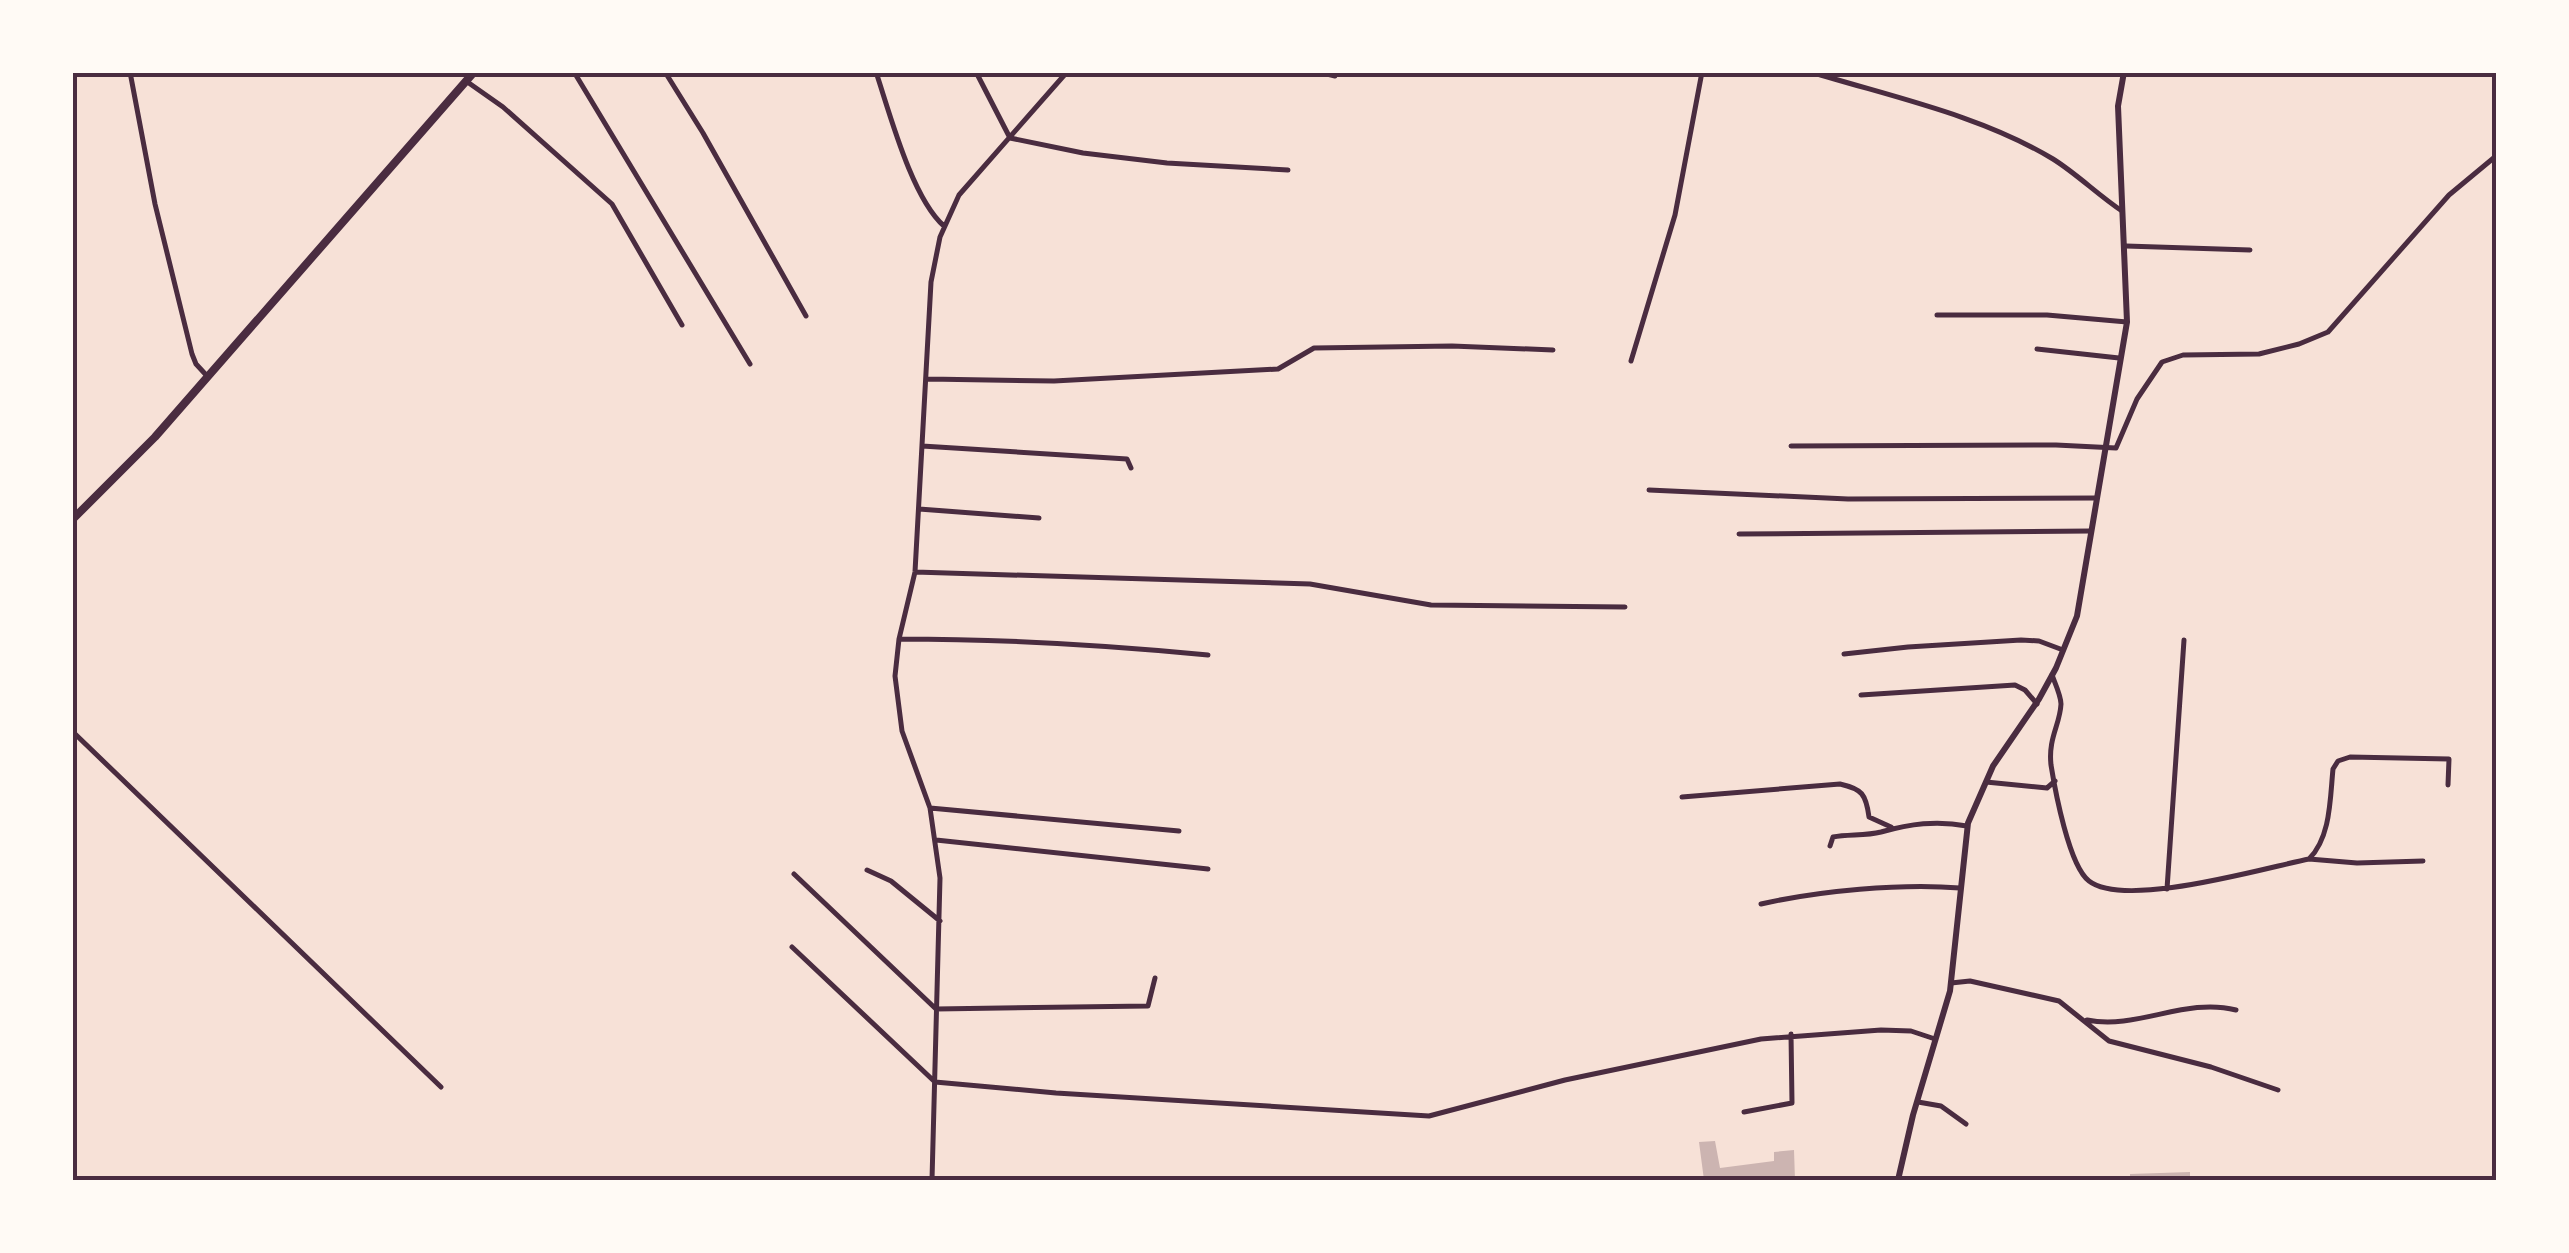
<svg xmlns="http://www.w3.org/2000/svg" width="2569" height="1253" viewBox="0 0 2569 1253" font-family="Helvetica,sans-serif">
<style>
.building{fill:#ccb4b1}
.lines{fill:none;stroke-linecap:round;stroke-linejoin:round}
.minor{stroke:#4a2c40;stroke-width:5}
.tertiary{stroke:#4a2c40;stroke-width:6}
.secondary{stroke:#4a2c40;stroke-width:8}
.neatline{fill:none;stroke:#4a2c40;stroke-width:4}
</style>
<rect width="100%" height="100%" fill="#f7e1d7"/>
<path class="building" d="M1715,1141L1720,1168L1774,1161V1152L1794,1150L1795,1180H1704L1699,1142Z
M2190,1172V1180H2130V1174Z"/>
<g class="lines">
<path class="minor" d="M130,72L155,204L192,354L196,364L208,377
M574,72L750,364
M665,72L703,133L806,316
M876,72C890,114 912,198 944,226
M976,72L1010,138
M1319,72L1335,76
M1811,72C1892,97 1980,115 2053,159C2077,174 2098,195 2122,211
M466,81L503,107L612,204L682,325
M1010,138L1083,153L1167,163L1288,170
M2126,246L2250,250
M1937,315H2047L2127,322
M2037,349L2119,358
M1631,361L1675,215L1702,72
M928,379L1054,381L1278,369L1314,348L1452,346L1553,350
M922,446L1127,459L1131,468
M1791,446L2056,445L2116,448L2137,399L2162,362L2183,355L2259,354L2299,344L2328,332L2449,195L2496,156
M1649,490L1848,499L2096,498
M919,509L1039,518
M1739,534L2091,531
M915,572L1310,584L1431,605L1625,607
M899,639C1003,639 1105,645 1208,655
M1844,654L1908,647L2021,640L2039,641L2063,650
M2052,675C2055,683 2061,696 2061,704C2060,725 2048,738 2051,765C2055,790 2069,866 2089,881C2125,909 2264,868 2309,859C2331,837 2330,798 2333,769L2338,761L2350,757L2449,759L2448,785
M1861,695L2015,685L2025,690L2037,704
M72,731L441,1087
M1986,782L2047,788L2055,781
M1682,797L1840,784C1862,789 1866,794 1869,817L1891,827
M930,808L1179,831
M936,840L1208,869
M1830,846L1833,837C1848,834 1865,836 1881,832C1910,824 1936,820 1967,826
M2309,859L2357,863L2423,861
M867,870L891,881L940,921
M794,874L936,1009
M2167,889L2184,640
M1761,904C1818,891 1901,883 1960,888
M792,947L935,1082
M1951,983L1970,981L2059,1001L2109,1041L2211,1067L2278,1090
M936,1009L1148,1006L1155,978
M2087,1020C2138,1030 2185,997 2236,1010
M935,1082L1056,1093L1429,1116L1565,1080L1761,1039L1881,1030L1911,1031L1935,1039
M1918,1102L1941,1106L1966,1124
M1744,1112L1792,1103L1791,1034
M932,1180L940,878L930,808L902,731L895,676L899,639L915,572L931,282L940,237L959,195L1067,72"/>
<path class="tertiary" d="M1898,1180L1913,1115L1950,991L1968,823L1993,766L2039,699L2056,668L2077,616L2127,322L2118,106L2124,72"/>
<path class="secondary" d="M72,520L155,437L474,72"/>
</g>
<rect width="2569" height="1253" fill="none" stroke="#fffaf5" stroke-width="150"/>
<rect x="75" y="75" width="2419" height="1103" class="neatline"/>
</svg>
